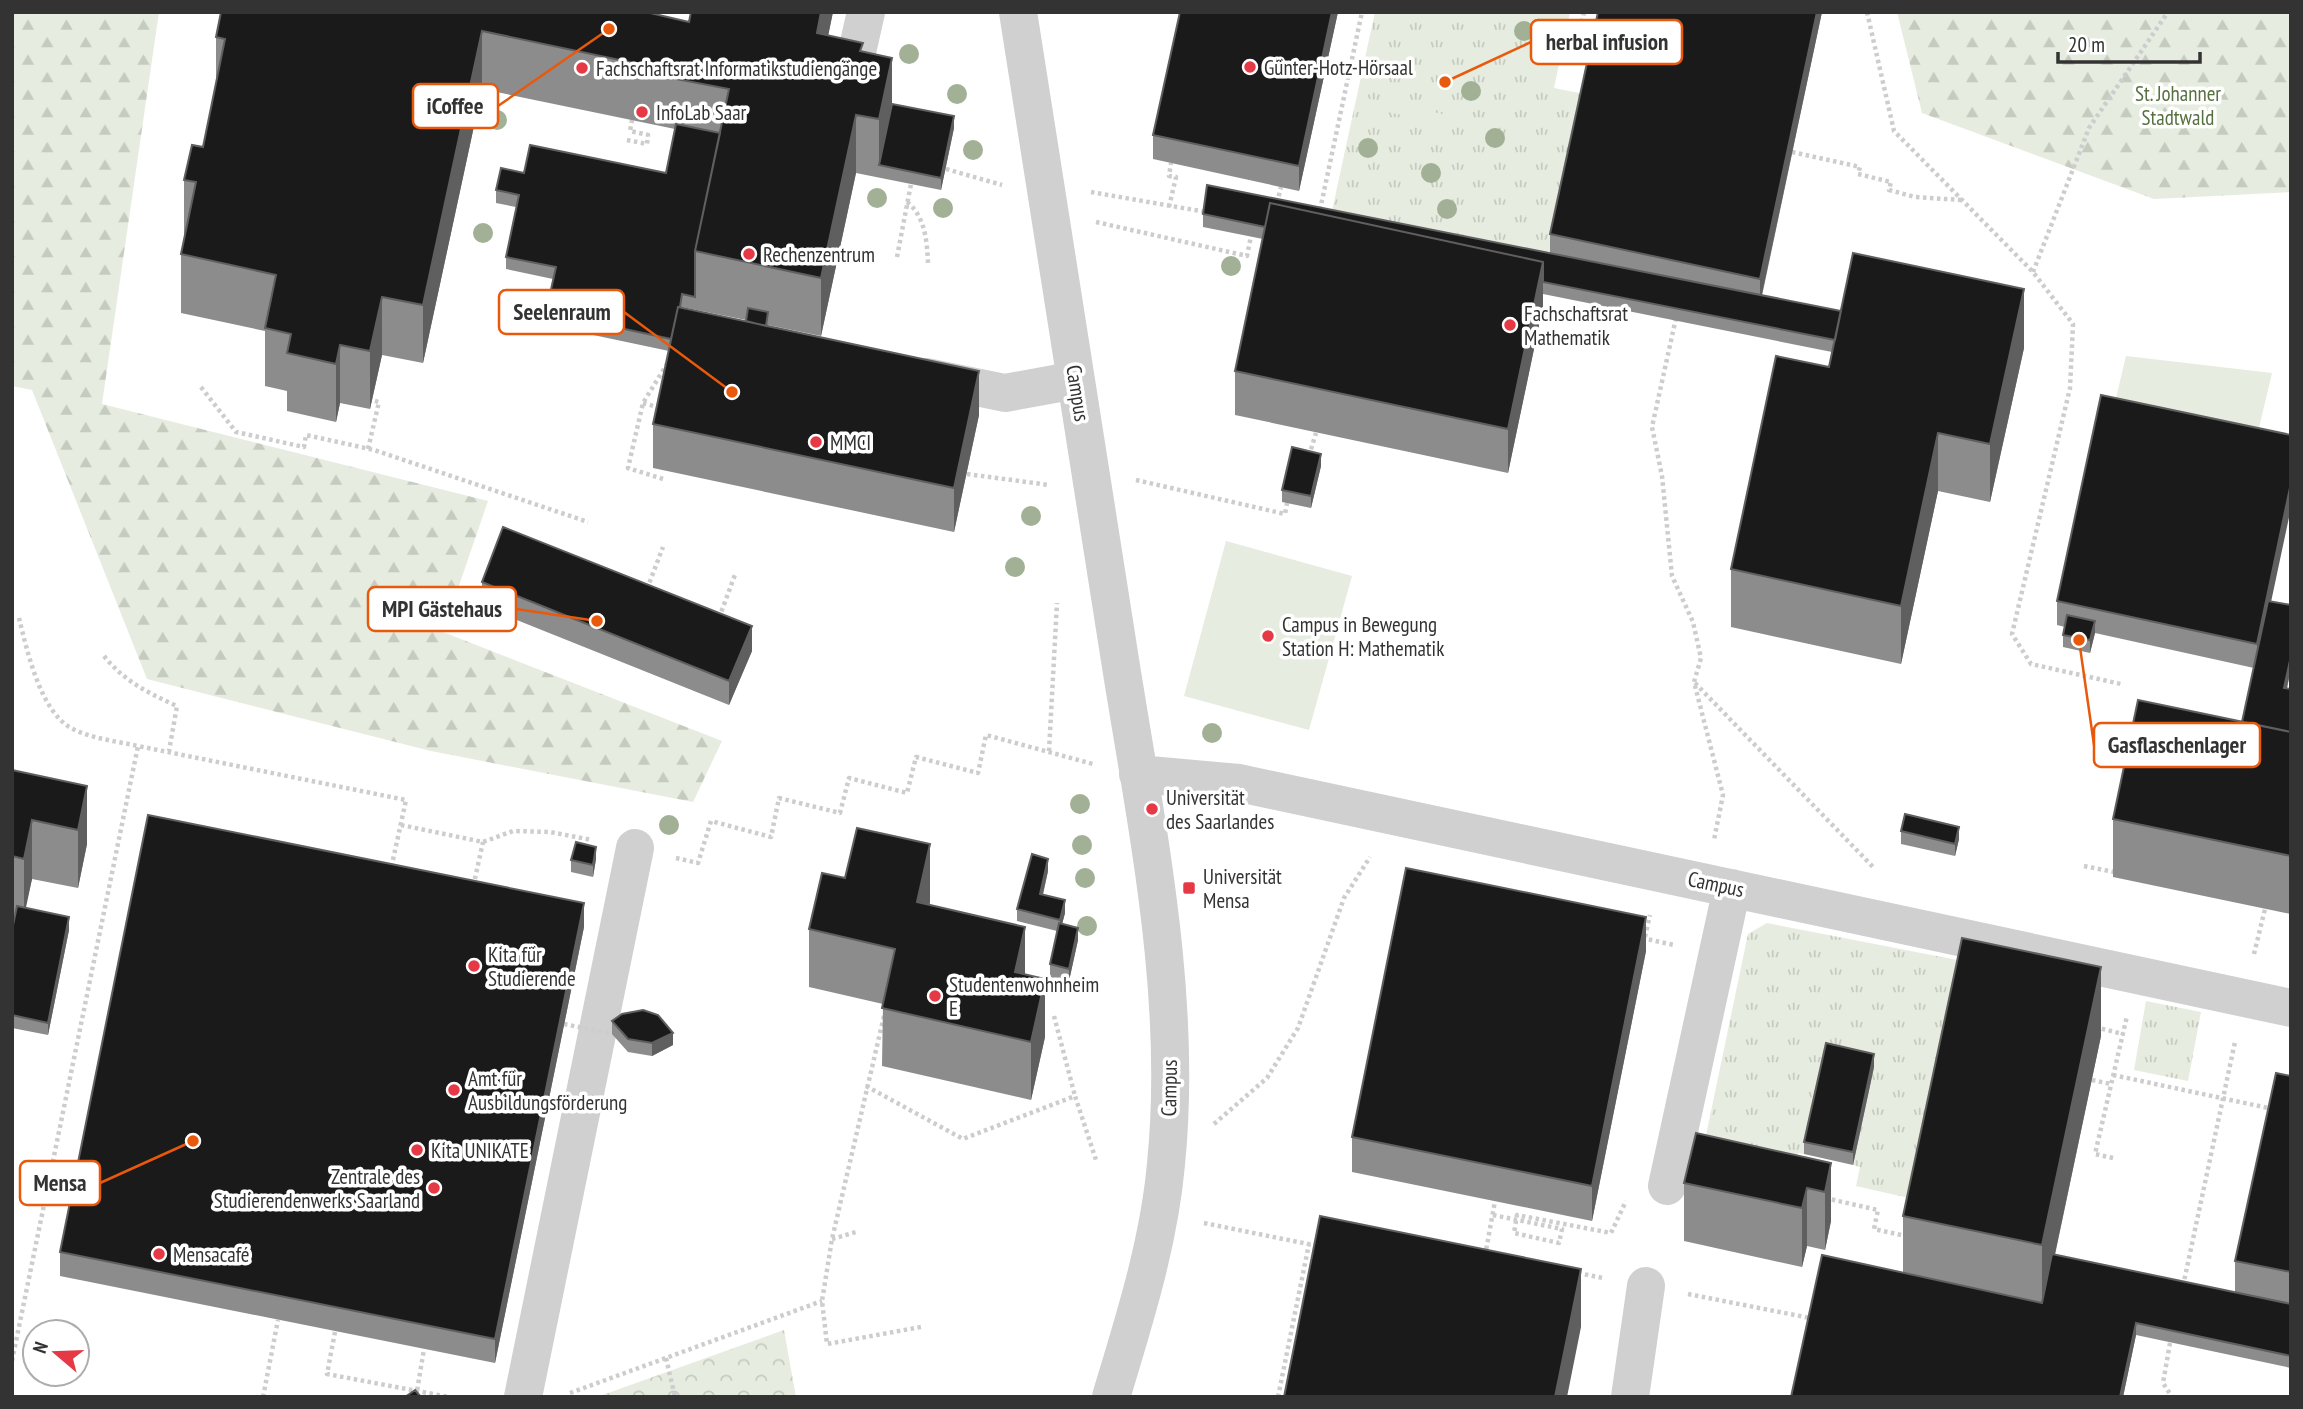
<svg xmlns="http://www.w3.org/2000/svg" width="2303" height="1409" viewBox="0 0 2303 1409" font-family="'PT Sans Narrow',sans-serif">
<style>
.grass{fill:url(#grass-tufts)}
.forest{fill:url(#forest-firs)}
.park{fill:url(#park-crowns)}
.garden{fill:#e6ecdf}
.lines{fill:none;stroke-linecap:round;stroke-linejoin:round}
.path{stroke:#cdcdcd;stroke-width:4.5;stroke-dasharray:3.5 3.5;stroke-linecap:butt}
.minor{stroke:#d0d0d0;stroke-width:38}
.path-bridge{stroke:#cdcdcd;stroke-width:4.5;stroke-dasharray:3.5 3.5;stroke-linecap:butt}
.tree{fill:#a2b095}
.wall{fill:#8c8c8c;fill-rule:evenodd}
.shaded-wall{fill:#5f5f5f}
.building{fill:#1a1a1a;stroke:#5f5f5f;stroke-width:2}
.poi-dot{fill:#e63946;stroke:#fff;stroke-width:2.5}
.labels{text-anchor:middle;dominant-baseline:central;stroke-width:7;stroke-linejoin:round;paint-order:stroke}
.poi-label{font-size:21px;fill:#333;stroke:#fff;text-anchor:start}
.park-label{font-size:21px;fill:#56703f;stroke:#fff}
.street-label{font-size:21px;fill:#333;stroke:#fff}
.leader{fill:none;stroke:#e8590c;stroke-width:2.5}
.callout-dot{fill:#e8590c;stroke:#fff;stroke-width:2.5}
.callout{fill:#fff;stroke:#e8590c;stroke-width:2.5}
.callout-label{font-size:23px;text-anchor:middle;font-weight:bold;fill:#333}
</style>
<defs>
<pattern id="grass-tufts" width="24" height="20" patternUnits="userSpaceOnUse" patternTransform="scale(1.75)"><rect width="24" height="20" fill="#e6ecdf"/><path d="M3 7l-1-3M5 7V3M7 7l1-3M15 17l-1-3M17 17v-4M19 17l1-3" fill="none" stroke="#c6cbc0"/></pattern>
<pattern id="forest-firs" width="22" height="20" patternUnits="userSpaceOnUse" patternTransform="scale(1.75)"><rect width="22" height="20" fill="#e6ecdf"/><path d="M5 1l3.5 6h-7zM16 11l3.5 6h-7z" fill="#c6cbc0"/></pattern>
<pattern id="park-crowns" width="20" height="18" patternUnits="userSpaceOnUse" patternTransform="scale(1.75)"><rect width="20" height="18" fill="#e6ecdf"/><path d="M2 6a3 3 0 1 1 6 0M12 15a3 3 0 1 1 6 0" fill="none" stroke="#c6cbc0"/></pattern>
</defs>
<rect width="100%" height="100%" fill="#fff"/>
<path class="grass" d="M1375,12H1570L1554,88L1584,94L1550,258L1332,211Z
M1767,923L2019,972L1922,1201L1856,1186L1860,1167L1853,1165L1874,1066L1804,1154L1798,1153L1794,1173L1704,1145L1748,934Z
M2146,1001L2201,1012L2188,1081L2134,1070Z"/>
<path class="forest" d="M12,12H159L102,404L488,501L443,632L722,741L693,802L431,751L147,679L32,390L12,386Z
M1897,12H2291V192L2154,199L1922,113Z"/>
<path class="park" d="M784,1330L796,1397H597Z"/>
<path class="garden" d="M1361,97L1485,123L1482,132L1359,106Z
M2126,356L2272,373L2259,428L2116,398Z
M1226,541L1352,576L1309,730L1184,696Z"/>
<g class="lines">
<path class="path" d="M1584,12L1574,58L1590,62
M1867,12L1894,131L2033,272L2073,324L2070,388L2012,634L2031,664L2121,684
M627,140L647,144L648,135L630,131L632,120
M1792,152L1860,167L1858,174L1891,182L1889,190L1915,197L1961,200
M946,169L1002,185
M1091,192L1206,212
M907,202C925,216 927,241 928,263
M1277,203L1281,187
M1169,207L1176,177L1169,176L1171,163
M1320,210L1362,12
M1096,222L1247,256L1252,231
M897,257L911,184
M2033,272L2089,128L2168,12
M1676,318L1652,427L1662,476L1672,576L1693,622L1701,658L1694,682L1723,795L1714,840
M201,387L236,432L304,447L306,435L374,450L588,522
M643,403L661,408
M368,449L379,402L372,400
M1309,456L1316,433
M967,474L1049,485
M663,479L628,468L643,403L667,364
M1136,480L1285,514L1287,503
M647,589L663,547
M19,618C27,650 40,711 71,728C92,739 116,741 138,746
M719,618L736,572
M104,656C124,681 148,693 177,706L169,751
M1695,683L1875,869
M1049,751L1057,603
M401,825L483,842L513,831L550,832L592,840
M676,858L698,863L711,821L771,837L779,798L840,813L849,778L907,793L916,757L978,773L986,735L1093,764
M2084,866L2114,872
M471,883H474L483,842
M1645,937L1650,915
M1642,938L1674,945
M2254,954L2265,909
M884,1016L832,1239L822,1301L827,1344L921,1327
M1054,1016L1075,1096
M2095,1027L2123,1034
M2113,1075L2273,1109
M2092,1080L2111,1084
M866,1086L963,1139L1075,1096L1096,1160
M1214,1124L1267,1078L1298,1028L1344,898L1370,857
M2113,1158L2095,1154L2127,1016
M1825,1198L1878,1210L1874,1229L1906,1236
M1493,1215L1562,1229L1559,1243L1514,1233L1517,1215L1611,1233L1626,1201
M1204,1223L1318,1246
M832,1239L856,1232
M1485,1256L1495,1201
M1578,1273L1603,1278
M2183,1286L2235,1042
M1688,1294L1810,1318
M335,1332L327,1374L449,1397
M2170,1343L2163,1383L2172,1397
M666,1358L675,1397
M12,1361L138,746L406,800L391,869
M570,1393L822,1301
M263,1397L278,1320
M1278,1397L1309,1244"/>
<path class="minor" d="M1018,12C1052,228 1086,444 1120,660C1146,825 1183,996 1166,1164C1159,1243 1134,1321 1111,1397
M848,92L866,12
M927,377L1005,393L1076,380
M1138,774L1239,783L2291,1008
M1667,1186L1732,888
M523,1397L635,848
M1630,1397L1646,1286"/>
<path class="path-bridge" d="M564,1024L618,1035
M416,1397L424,1349"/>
</g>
<g class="tree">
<circle cx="1524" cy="31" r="10"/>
<circle cx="909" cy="54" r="10"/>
<circle cx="1471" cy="91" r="10"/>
<circle cx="957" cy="94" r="10"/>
<circle cx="497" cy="120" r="10"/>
<circle cx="1495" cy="138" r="10"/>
<circle cx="1368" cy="148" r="10"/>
<circle cx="973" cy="150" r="10"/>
<circle cx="1431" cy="173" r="10"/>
<circle cx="877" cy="198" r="10"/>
<circle cx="943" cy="208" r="10"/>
<circle cx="1447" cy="209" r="10"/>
<circle cx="483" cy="233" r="10"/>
<circle cx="1231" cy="266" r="10"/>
<circle cx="1031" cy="516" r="10"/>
<circle cx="1015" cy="567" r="10"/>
<circle cx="1212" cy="733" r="10"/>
<circle cx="1080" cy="804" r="10"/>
<circle cx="669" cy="825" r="10"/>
<circle cx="1082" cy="845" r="10"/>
<circle cx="1085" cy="878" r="10"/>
<circle cx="1087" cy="926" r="10"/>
</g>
<path class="wall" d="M654,12V14L689,22L691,12H833L828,35L863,52L892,104L954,128L941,190L856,173L821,336L768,325V326L979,415L954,532L653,468V424L669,351L546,325V312L553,279L506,269V257L516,207L496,203V190L524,173H666L675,129L482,89L423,363L382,355L370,409L340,403L336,422L287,411V391L265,386V331L181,313V254L184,238V180L203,147L216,84V37ZM682,307L746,320V321L682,308Z
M1180,12H1338L1299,191L1153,159V135Z
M1822,12L1762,296L2024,348L1990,502L1938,491L1901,664L1731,627V569L1829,367L1832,352L1543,294V306L1508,473L1235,415V371L1263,239L1203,227V214L1550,253V234Z
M1321,466L1311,508L1282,502V490Z
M482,582L752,651L729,705L482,606Z
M2057,601H2271L2291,605V668L2287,689H2291V914L2113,877V819L2242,722L2254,668L2095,633L2090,653L2063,647V635L2065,627L2057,625Z
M12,770L87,786V844L78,888L32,879L25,908L69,930L48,1035L12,1028V930L15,915L12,914Z
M1901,831L1959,839L1955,856L1901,844Z
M596,859L593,877L571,872V860Z
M1048,871L1043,895L1065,913L1062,924L1078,940L1069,981L1050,977V964L1057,931L1017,921V909Z
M930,902L929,905L1025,975L1045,1037L1031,1100L882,1066L883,1004L809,987V929Z
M584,927L495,1363L60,1276V1252Z
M1646,951L1592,1221L1352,1172V1137Z
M612,1021L673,1045L652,1056L628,1052L612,1034Z
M2101,1036L2055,1255L2235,1292V1261L2291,1076V1368L2136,1335L2123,1397H1791L1903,1272V1216Z
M1874,1067L1853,1165L1804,1154V1142Z
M1831,1163V1221L1825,1250L1807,1246L1802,1267L1684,1241V1183Z"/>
<path class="shaded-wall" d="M821,12H833L817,91V33Z
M1332,12H1338L1299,191V166Z
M1817,12H1822L1760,303V279Z
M482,31V89L423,363V305Z
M892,58V116L879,165V119Z
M856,115V173L821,336V278Z
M954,116V128L941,190V178Z
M1543,262V306L1508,473V429Z
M2024,289V348L1990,502V444Z
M382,297V355L370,409V351Z
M340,345V403L336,422V364Z
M979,371V415L954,532V488Z
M1938,433V491L1901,664V606Z
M1321,454V466L1311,508V496Z
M2291,483V508L2257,668V644Z
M2095,621V633L2090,653V640Z
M752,626V651L729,705V681Z
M2291,656V668L2284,701V688Z
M87,786V844L78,888V830Z
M32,820V879L24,917V859Z
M1959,827V839L1955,856V844Z
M930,844V902L917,961V902Z
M596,847V859L593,877V865Z
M1048,859V871L1040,906V894Z
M1065,900V913L1060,932V920Z
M584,903V927L495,1363V1339Z
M69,917V930L48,1035V1023Z
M1646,917V951L1592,1221V1186Z
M1025,927V985L1015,972Z
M1078,928V940L1069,981V969Z
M2101,967V1036L2042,1315V1245Z
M1045,979V1037L1031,1100V1042Z
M673,1033V1045L652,1056V1043Z
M1874,1054V1067L1853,1165V1152Z
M1831,1163V1221L1825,1250V1192Z
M1807,1188V1246L1802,1267V1208Z
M1581,1269V1327L1567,1397H1555Z
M2136,1323V1335L2123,1397H2120Z"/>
<path class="building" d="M221,12H646L689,22L691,12H821L817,33L863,43L860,51L892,58L879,119L856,115L821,278L695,251L729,89L676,79L677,72L482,31L423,305L382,297L370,351L340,345L336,364L287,353L291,334L265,328L276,275L181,254L196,182L184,180L192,145L203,147L225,39L216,37Z
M1180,12H1332L1299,166L1153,135Z
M1598,12H1817L1760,279L1550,234Z
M892,104L954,116L941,178L879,165Z
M676,124L720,133L695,251V297L682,294L680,307H678L671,339L546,312L556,267L506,257L519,195L496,190L501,168L524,173L530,145L666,173Z
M1207,185L1841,311L1835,340L1543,282V262L1270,203L1265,227L1203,214Z
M1270,203L1543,262L1508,429L1235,371Z
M1853,253L2024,289L1990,444L1938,433L1901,606L1731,569L1776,356L1829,367Z
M678,307L979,371L954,488L653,424Z
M748,308L768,312L766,326L746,321Z
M2101,395L2291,435V483L2257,644L2057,601Z
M1292,447L1321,454L1311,496L1282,490Z
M503,527L752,626L729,681L482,582Z
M2268,601L2291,605V656L2284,688L2291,689V732L2242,722Z
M2067,615L2095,621L2090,640L2063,635Z
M2138,700L2291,732V856L2113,819Z
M12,770L87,786L78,830L32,820L24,859L12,856Z
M1905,814L1959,827L1955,844L1901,831Z
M148,815L584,903L495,1339L60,1252Z
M857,828L930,844L917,902L1025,927L1015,972L1045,979L1031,1042L882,1008L895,949L809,929L822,873L845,878Z
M576,842L596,847L593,865L571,860Z
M1032,854L1048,859L1040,894L1065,900L1060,920L1017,909Z
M1406,868L1646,917L1592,1186L1352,1137Z
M17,906L69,917L48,1023L12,1015V930Z
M1059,923L1078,928L1069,969L1050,964Z
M1962,938L2101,967L2042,1245L1903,1216Z
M643,1010L658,1015L673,1033L652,1043L628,1039L612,1021L622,1014Z
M1826,1043L1874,1054L1853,1152L1804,1142Z
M2276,1073L2291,1076V1272L2235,1261Z
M1696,1133L1831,1163L1825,1192L1807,1188L1802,1208L1684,1183Z
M1320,1216L1581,1269L1555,1397H1284Z
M2052,1254L2291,1304V1356L2136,1323L2120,1397H1791L1822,1255L2042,1303Z
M415,1390L421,1397H405Z"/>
<g class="poi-dot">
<circle cx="1250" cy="67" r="7"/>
<circle cx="582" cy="68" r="7"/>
<circle cx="642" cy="112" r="7"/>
<circle cx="749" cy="254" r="7"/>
<circle cx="1510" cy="325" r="7"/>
<circle cx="816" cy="442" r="7"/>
<circle cx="1268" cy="636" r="7"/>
<circle cx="1152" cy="809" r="7"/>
<rect x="1182" y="881" width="14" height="14" rx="3.5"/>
<circle cx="474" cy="966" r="7"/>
<circle cx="935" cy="996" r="7"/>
<circle cx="454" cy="1090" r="7"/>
<circle cx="417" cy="1150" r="7"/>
<circle cx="434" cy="1188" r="7"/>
<circle cx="159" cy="1254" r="7"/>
</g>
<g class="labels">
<g class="poi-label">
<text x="1264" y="67">Günter-Hotz-Hörsaal</text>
<text x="596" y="68">Fachschaftsrat Informatikstudiengänge</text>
<text x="656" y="112">InfoLab Saar</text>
<text x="763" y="254">Rechenzentrum</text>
<text x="1524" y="313">Fachschaftsrat<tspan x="1524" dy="24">Mathematik</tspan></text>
<text x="830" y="442">MMCI</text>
<text x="1282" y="624">Campus in Bewegung<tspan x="1282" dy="24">Station H: Mathematik</tspan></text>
<text x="1166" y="797">Universität<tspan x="1166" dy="24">des Saarlandes</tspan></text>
<text x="1203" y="876">Universität<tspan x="1203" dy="24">Mensa</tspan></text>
<text x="488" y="954">Kita für<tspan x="488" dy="24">Studierende</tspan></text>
<text x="949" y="984">Studentenwohnheim<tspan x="949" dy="24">E</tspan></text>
<text x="468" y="1078">Amt für<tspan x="468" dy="24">Ausbildungsförderung</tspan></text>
<text x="431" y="1150">Kita UNIKATE</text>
<text x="420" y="1176" text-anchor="end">Zentrale des<tspan x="420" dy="24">Studierendenwerks Saarland</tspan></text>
<text x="173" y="1254">Mensacafé</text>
</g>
<g class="park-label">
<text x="2178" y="93">St. Johanner<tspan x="2178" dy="24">Stadtwald</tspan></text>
</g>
<g class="street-label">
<text transform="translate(1078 393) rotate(81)">Campus</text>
<text transform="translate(1716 884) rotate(12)">Campus</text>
<text transform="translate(1169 1088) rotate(-89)">Campus</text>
</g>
</g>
<path class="leader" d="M1445 82L1531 42M609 29L498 106M732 392L624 312M597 621L516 609M2079 640L2094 745M193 1141L100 1183"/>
<g class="callout-dot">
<circle cx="1445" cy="82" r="7"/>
<circle cx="609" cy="29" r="7"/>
<circle cx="732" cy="392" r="7"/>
<circle cx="597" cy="621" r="7"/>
<circle cx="2079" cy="640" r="7"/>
<circle cx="193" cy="1141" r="7"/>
</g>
<g class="callout">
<rect x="1531" y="20" width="151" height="44" rx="7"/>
<rect x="413" y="84" width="85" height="44" rx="7"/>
<rect x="499" y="290" width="125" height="44" rx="7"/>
<rect x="368" y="587" width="148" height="44" rx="7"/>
<rect x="2094" y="723" width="166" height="44" rx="7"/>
<rect x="20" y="1161" width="80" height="44" rx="7"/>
</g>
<g class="callout-label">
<text x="1607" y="50">herbal infusion</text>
<text x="455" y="114">iCoffee</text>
<text x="562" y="320">Seelenraum</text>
<text x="442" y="617">MPI Gästehaus</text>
<text x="2177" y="753">Gasflaschenlager</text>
<text x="60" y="1191">Mensa</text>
</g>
<rect width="2303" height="1409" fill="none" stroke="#333333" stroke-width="28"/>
<g transform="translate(56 1353) rotate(289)"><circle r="33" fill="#ffffff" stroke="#adadad" stroke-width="2"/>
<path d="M0-5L12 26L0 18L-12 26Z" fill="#e63946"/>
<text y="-10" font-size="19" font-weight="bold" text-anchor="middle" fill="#333333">N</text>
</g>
<path d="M2058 52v10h142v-10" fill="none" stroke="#333333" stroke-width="3.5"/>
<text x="2068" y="52" font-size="21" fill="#333333" stroke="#ffffff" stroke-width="5" paint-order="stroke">20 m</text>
</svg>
